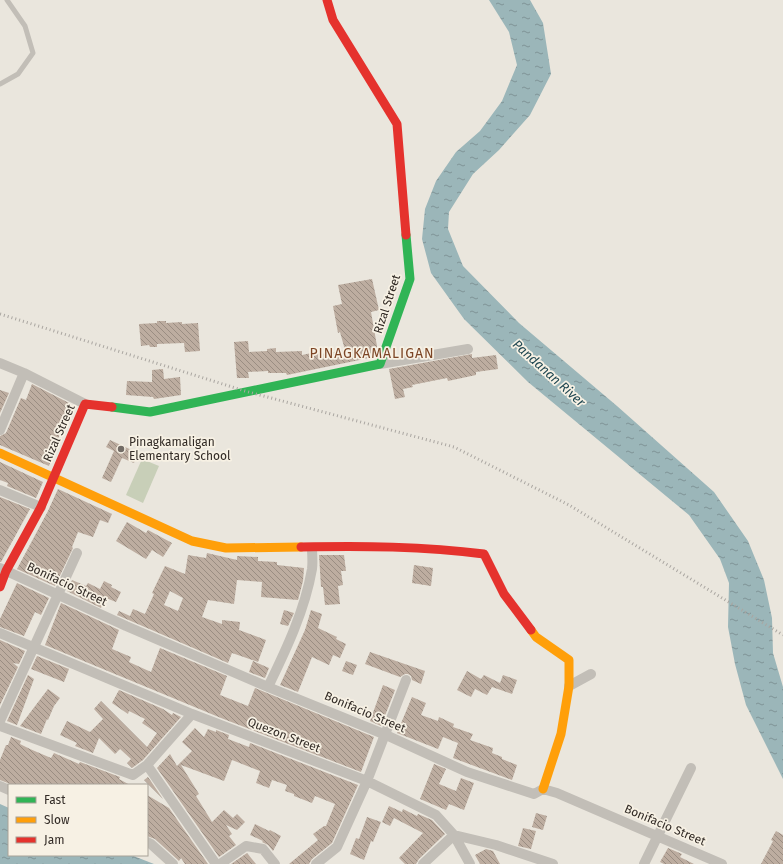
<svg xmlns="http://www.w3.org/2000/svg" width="783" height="864" viewBox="0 0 783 864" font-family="'Fira Sans',sans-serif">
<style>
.garden{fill:#c8cfb8}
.water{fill:url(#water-ripples)}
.building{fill:url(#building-back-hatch);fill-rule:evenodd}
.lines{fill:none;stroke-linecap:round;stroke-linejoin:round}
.lane{stroke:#c2beb7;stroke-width:5}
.street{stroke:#c2beb7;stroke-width:10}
.fast{stroke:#30b455;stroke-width:9}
.slow{stroke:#ff9f0a;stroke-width:9}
.jam{stroke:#e5322d;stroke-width:9}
.rail{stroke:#aaa6a1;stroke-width:3;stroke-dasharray:1 3;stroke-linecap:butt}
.poi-dot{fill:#726c66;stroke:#f7f1e4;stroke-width:1.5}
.labels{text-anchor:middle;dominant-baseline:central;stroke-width:3.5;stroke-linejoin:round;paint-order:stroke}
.street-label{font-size:12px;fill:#322b26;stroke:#f7f1e4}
.poi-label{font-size:12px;fill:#322b26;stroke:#f7f1e4;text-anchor:start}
.water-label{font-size:13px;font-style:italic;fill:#1f4751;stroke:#f7f1e4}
.quarter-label{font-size:14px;letter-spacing:1px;fill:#7c4525;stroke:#f7f1e4}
</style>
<defs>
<pattern id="water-ripples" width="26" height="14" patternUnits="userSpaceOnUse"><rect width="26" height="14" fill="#9bb6b9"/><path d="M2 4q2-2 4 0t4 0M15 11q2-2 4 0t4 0" fill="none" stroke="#7f9496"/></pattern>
<pattern id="building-back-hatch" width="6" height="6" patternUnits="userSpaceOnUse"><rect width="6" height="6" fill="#bdada0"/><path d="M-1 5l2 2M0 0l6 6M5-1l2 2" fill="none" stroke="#9a8d82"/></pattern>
</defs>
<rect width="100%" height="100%" fill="#eae6dd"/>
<path class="garden" d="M142,459L159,466L143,503L126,495Z"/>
<path class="water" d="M489,0H530L543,23L551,74L530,115L499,150L473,174L449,212L448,229L463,266L519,323L617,406L714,492L748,541L764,580L772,618L773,653L783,687V779L746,705L735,664L728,627L729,583L720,559L689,515L528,382L464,319L431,273L422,239L425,209L436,181L456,152L480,131L502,101L517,65L509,32Z
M0,804L9,808V855H131L154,864H0Z"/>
<path class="building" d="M372,279L379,310L371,312L377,346L374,357L287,375L286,373H268V371L248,372L249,378H237L234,342L248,341L249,352L267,351V349L276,348V352L302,351V355L321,351L322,354L345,350L340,332L338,333L333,306L342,304L338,285Z
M157,321H166V323L182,322V324L198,323L200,351L185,352L184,343L157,344V347H150L149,345L141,346L139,324L157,323Z
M472,354V358L496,355L498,369L476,372V375L448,381L447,378L412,385L413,387L403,389L405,397L395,399L389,369Z
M163,369L164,379L180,377L181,395L154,399L153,397L126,395L127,381L152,382V370Z
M32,384L71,404L63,424L49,466L0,445V436L6,433L21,398L26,400Z
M0,390L9,393L0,413Z
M110,440L138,453L134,463L122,458L111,482L102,478L114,451L106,447Z
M0,462L43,482L36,498L7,486L8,483L0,480Z
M58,489L112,514L108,523L100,520L93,537L78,532L72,547L73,548L55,586L17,569L48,511Z
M0,497L30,509L1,562H0Z
M127,522L146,533L148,530L172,543L163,557L152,550L146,559L116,541Z
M207,553L237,560V556L258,557V561L277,562V565L304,568L303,581L298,600L261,597L262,582L237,580L234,604L208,600L202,617L222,624V620L240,622L239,630L266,640L258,662L232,653L228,663L117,615L119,611L130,616L133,609L145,614L154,594L152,593L165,566L185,574L188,555L206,558ZM170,591L183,598L178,611L164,605Z
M319,555H344L346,571H341L343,585L338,586L340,604L325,605L323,587H321Z
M414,565L433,568L431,586L412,583Z
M72,580L86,586L88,583L100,589L104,581L112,585L111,587L121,592L116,602L106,598L101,608L67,591Z
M17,583L49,598L41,615L35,612L24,636L0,627V619Z
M61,603L119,630L112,649L131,657L129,662L151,672L160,648L227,676L220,695L248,706L255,688L374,737L361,772L221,718L45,645Z
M284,610L294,613L288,626L280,624Z
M311,610L322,614L318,628L337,637L336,639L346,644L340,658L333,655L329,665L312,657L298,692L280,685L305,630Z
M0,640L25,651L19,664L13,663L18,667L0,705Z
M370,652L425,671L421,684L412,680L411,676L408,674H405L400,677L365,664Z
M37,656L69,669L64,682L31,669Z
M253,661L269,668L265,678L249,672Z
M346,661L357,665L353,675L342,671Z
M467,671L481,679L484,675L500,683L503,675L517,680L512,694L492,687L487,695L475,689L471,697L457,690Z
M28,675L34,679L17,725L7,721Z
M383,685L395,690L381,726L370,721Z
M48,689L60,698L54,706L48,720L47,719L41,734L20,726Z
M119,690L163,709L172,715L173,713L181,717L143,760L132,768L127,763L131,759L120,749L115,754L99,738L93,753L75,746L77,743L60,735L67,721L90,732L103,719L94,709L101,701L147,747L157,733L142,723L145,719L129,711L128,714L112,703Z
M412,697L426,703L421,715L438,721L439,717L454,724L453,727L473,734L470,740L493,748L492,753L502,757V759L517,765L512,780L453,758L458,743L443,737L438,749L397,733Z
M195,728L204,737L208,729L216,732V730L229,735L228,739L249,747L250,743L358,785L332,843L312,859L309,864H289L318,840L313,834L324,826H326L335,804L315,796L312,803L294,796V794L285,791L287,785L272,780L269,788L256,783L260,771L232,760L224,781L181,765L199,794L196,796L212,822L224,810L233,818L237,814L245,822L237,830L226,825L232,834L229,836L236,845L219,857L157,768L170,754L177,766L192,751L182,742Z
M11,737L21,741L20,744L30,749L51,758L54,753L79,764L80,762L120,777L119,779L130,785H13L0,780V760L6,745H8Z
M434,764L446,769L439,784L456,791L461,778L474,783L464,810L449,804L446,810L420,799Z
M148,777L163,799L144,780Z
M147,795L169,808L208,864H185L181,858L179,861L155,839L147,836Z
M389,806L402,812L403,809L417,816L418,814L432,820L445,834L419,859L416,864H405L399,858L423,833L394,818L390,826L382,822Z
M536,813L547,816L543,830L532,827Z
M367,817L381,822L373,842L371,841L364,860L350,854L356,838L359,839Z
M255,824L269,831L270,830L281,836L273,851L268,845L262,842L263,841L250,835Z
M523,828L536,831L531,849L518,846Z
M776,831L783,835V864H761L773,841L771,840Z
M668,848L682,854L680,857L694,864H664L660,862Z
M486,849L493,851L500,864H480L475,855Z
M247,853L256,864H231Z"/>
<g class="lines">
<path class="lane" d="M0,84L18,74L33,53L25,26L7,0"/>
<path class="street" d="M0,363L24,373L85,404
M380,364L468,349
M0,430L24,373
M0,490L41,507
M0,568L126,626L268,687L386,735L467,772L534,794L543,789L557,793L722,864
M0,633L192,714L367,781L436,815L454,835L496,845L553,864
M569,686L591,674
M268,687C286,650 305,610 312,569C313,562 312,554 312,548
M192,714L147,765L216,864
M0,721L77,553
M0,726L133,775L147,765
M0,786L9,790
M147,842L151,844L173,864
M220,864L246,846L263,849L275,864
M316,864L337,847L367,781L406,680
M423,864L454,835L470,864
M644,864L691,768"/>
<path class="fast" d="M112,407L150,412L380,364L410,279L406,235"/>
<path class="slow" d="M0,453L192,541L226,548L301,547
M531,630L536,637L569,660V686L561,734L543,789"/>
<path class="jam" d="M327,0L333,20L397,124L406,235
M301,547C362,546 423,546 484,554L504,594L531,630
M0,587L6,571L41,507L85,404L112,407"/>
<path class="rail" d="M0,314L245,391L454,447L569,505L783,635"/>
</g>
<circle class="poi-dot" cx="121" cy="449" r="4"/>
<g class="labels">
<g class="street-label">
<text transform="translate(387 304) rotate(-72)">Rizal Street</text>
<text transform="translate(59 433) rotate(-66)">Rizal Street</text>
<text transform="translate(67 584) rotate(25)">Bonifacio Street</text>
<text transform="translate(365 712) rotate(23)">Bonifacio Street</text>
<text transform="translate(284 735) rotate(21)">Quezon Street</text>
<text transform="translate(665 825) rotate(23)">Bonifacio Street</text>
</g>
<g class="poi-label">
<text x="129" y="442">Pinagkamaligan<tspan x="129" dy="14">Elementary School</tspan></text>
</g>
<g class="water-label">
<text transform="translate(549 373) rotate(42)">Pandanan River</text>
</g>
<g class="quarter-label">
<text x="372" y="353">PINAGKAMALIGAN</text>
</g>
</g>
<rect x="8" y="784" width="140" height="72" fill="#f7f1e4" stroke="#a8a298"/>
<rect x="16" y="797" width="20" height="6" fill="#30b455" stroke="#a8a298"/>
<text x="44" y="804" font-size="12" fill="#322b26">Fast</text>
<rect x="16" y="817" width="20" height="6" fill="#ff9f0a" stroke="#a8a298"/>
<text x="44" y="824" font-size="12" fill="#322b26">Slow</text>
<rect x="16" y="837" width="20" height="6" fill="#e5322d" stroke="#a8a298"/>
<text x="44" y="844" font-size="12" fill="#322b26">Jam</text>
</svg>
